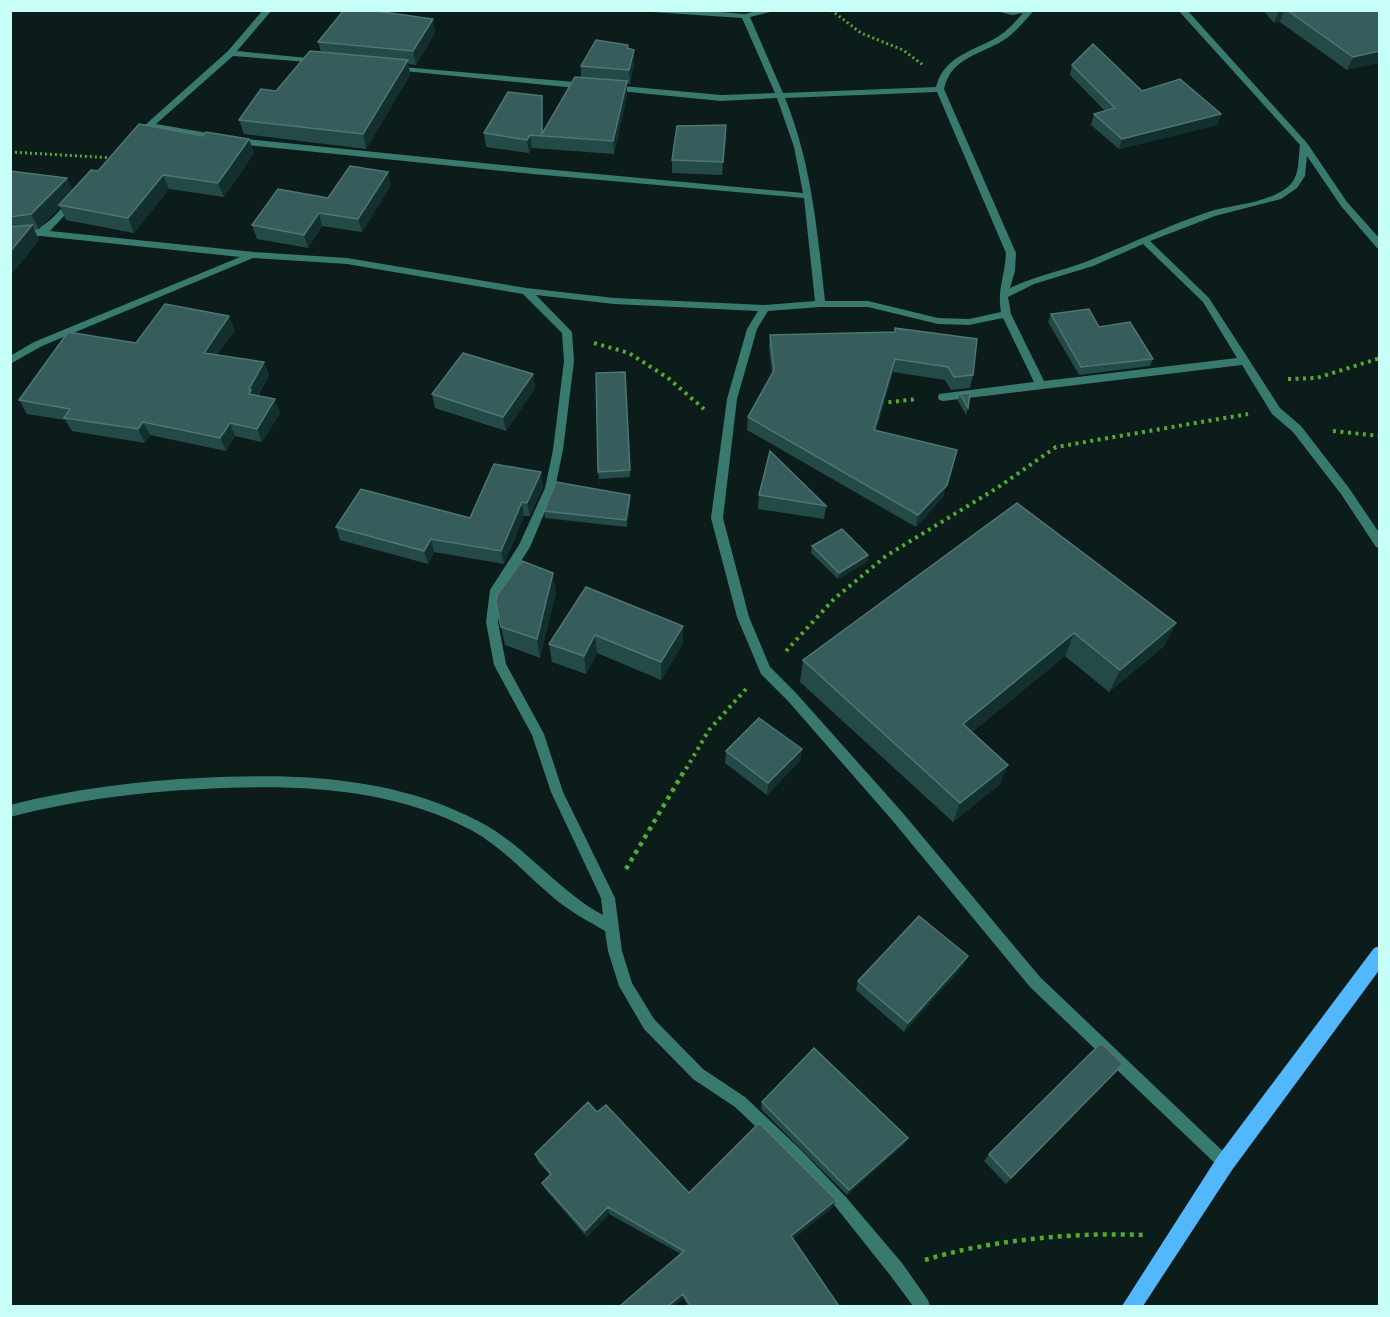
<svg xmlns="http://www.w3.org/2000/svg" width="1390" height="1317" viewBox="0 0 1390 1317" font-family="Jost,sans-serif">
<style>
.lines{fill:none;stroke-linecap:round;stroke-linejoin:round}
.path-far2{stroke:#52aa2f;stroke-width:3;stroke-dasharray:2 3;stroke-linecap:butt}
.path-far1{stroke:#52aa2f;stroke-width:4;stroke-dasharray:3 4.5;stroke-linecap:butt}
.path{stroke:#52aa2f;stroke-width:4.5;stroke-dasharray:4 5;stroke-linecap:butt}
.minor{fill:#387a6d;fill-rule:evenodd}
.primary{fill:#52b7fb;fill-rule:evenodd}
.wall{fill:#244a48}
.shaded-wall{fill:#132f2e}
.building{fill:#365d5b;stroke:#4d7674;stroke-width:1.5}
</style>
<rect width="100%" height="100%" fill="#0c1c1b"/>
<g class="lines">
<path class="path-far2" d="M831,10L861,33L903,50L923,65
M10,152L114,158"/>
<path class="path-far1" d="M594,343L629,353L668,378L704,409
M1288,379L1317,378L1380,358
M881,403L918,399
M1333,431L1380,436
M786,651L834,599L886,556L997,488L1056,447L1248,414
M686,769L709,730L746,689"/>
<path class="path" d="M626,869L686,768
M925,1260C989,1240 1076,1232 1143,1235"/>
<path class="minor" d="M263,10H272L237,51L317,59H320V63L233,56L156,124L219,135L222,136V140L151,129L144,130V126L228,51Z
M648,10H697L745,14L760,10H778L750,17L783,93L936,87C944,55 975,51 999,36C1008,30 1016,21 1023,13L1012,15L993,10H1034C1026,20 1017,30 1007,38C983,55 952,55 944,89L1016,253L1015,271L1010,288C1035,276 1062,271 1088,261C1128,245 1167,226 1208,212C1234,204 1269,204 1290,185C1300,175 1298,158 1300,145L1178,10H1187L1307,143L1347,202L1380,239V249L1377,248L1341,206L1307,156L1305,176L1297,188L1281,199L1215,216L1150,241L1209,298L1280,408L1301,426L1349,488L1380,534V548L1376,547L1341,494L1293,432L1272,414L1242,365L943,401L939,400L938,397L939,394L1034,382L1003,318L969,325L938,324L868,307H820L768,311L757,329L737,399L723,518L749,617L770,667L796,693L902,812L1040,977L1230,1158L1233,1163L1230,1168L1225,1171L1220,1168L1030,987L892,820L788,701L761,674L737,617L711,518L727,399L747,329L758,311L614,304L536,295L572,332L574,361L563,450L555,488L530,547L502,591L498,622L506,664L544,734L563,792L615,898L622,951L632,983L654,1019L703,1069L745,1097L802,1151L845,1196L902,1263L928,1300L930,1306H913L890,1275L835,1206L792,1161L735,1107L693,1079L644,1029L619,986L608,951L605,931C588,921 571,912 555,899C527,876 504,848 471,830C390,787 294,784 204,789C139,792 74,800 10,817V805C73,789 136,781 200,778C295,773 394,776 480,822C526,846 557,890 603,915L601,898L551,792L532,735L494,665L486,622L490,590L519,545L545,488L553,450L564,361L562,333L523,294L347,264L253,258L42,346L10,364V356L34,342L240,257L41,236L10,240V234C42,233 50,221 70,199H76V203L50,231L254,252L347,258L526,288L614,298L765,305L815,301L804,198L533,174L237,144L233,141L237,138L533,168L803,193L794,147L777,98L721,101L609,90L608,88L612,85L721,95L775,93L742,18L652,12ZM937,92L1006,253C1005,276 997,289 1001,312L969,319L938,318L868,301H825C817,229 812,165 785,98ZM1143,244L1203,302L1237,358L1044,381L1011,314L1008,297L1034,284L1093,266Z
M391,66L586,83L590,86L586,89L394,70H391Z"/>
<path class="primary" d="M1380,946V969L1232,1170L1143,1306H1122L1218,1156L1374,948Z"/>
</g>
<path class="wall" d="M1263,10H1380L1347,70L1280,22L1274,23Z
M433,19L435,33L416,65L408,64L410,75L366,149L244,134L239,120L276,91L321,52L318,42Z
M628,45L629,49L634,50V64L630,84H627V95L614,154L532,148L529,153L486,147L484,133L543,109V131L581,77V66Z
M1072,65L1142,91L1221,114L1217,125L1119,149L1091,125L1094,114L1105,111L1070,75Z
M726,139L722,175L672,173V160Z
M254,153L224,197L169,189L134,233L66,220L60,207L39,229L34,230L39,240L10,276V171L73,190L98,171Z
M391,185L362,232L322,226L308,248L257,239L252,225L328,198Z
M1051,314L1099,327L1153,359L1150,366L1079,375L1048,322Z
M235,330L217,355L264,362L269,375L258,396L280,413L262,442L235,436L226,451L150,435L145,443L72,431L65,420L27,414L19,400L136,343Z
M895,332L973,375L970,388L951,390L945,380L893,372L876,431L954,463L943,497L916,527L747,430L748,417L772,373L769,348L770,335Z
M625,372L630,477L599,479L598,472Z
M533,374L535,388L506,431L435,408L432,394Z
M960,394L968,408L966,415L958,401Z
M543,486L530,516H524L504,564L434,552L428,564L340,540L336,527L470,518Z
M630,495V502L627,527L545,518L544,511Z
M759,495L826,506L824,519L758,509Z
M812,546L868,555L867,562L838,579L811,553Z
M586,587L683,644L661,680L597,653L586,674L552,662L549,644Z
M556,592L540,658L505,645L496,603Z
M1176,623L1164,646L1109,692L1065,656L972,732L1008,765L999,785L953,822L800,682L803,660Z
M802,749L800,761L767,795L725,763L726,751Z
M963,966L904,1032L856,990L858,981Z
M1123,1064L1006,1184L984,1161L989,1154Z
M762,1102L904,1144L847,1195L761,1109Z
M597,1112L689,1193L833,1207L793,1239L839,1306H688L683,1298L674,1306H620L681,1254L609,1214L587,1237L546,1190L542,1183L550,1175L538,1162L535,1154Z"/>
<path class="shaded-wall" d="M1279,10H1284L1280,22L1274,23Z
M433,19L435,33L416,65L413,51Z
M634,50V64L630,84L629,70Z
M1380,51V63L1347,70L1353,57Z
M408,60L410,75L366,149L363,134Z
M627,81V95L614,154L613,141Z
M542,96L543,109V136H542Z
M1221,114L1217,125L1119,149L1122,139Z
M726,125V139L722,175L723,162Z
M530,135L532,148L529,153L527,140Z
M249,139L254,153L224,197L218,183Z
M388,172L391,185L362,232L358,219Z
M163,175L169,189L134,233L128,218Z
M67,178L74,192L59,205L60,207L39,229L31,214Z
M319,213L322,226L308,248L304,235Z
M32,225L39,240L10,276V252Z
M229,316L235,330L209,366L204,353Z
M895,359L893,372L872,443L874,430Z
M264,362L269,375L255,400L249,394V389Z
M533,374L535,388L506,431L503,417Z
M275,399L280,413L262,442L257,429Z
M143,422L150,435L145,443L138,429Z
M230,423L235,436L226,451L220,438Z
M957,450L943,497L916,527L918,515Z
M541,472L543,486L530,516L527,503Z
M630,495V502L627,527L626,520Z
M522,502L524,516L504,564L501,551Z
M431,539L434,552L428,564L424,551Z
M868,555L867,562L838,579L839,573Z
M553,573L556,592L540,658L537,639Z
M1176,623L1164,646L1109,692L1120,670Z
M683,626V644L661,680V662Z
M1074,633L1065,656L956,745L963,724Z
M595,635L597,653L586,674L584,656Z
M802,749L800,761L767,795L768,783Z
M1008,765L999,785L953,822L960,803Z
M968,956L963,966L904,1032L908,1023Z
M908,1138L904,1144L847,1195L849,1190Z
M836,1200L833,1207L789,1242L791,1236Z
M608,1207L609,1214L587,1237L585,1231Z
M683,1294V1298L674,1306H668Z"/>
<path class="building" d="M344,10H369L433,19L413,51L318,42Z
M1287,10H1380V51L1353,57Z
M596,40L628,45L627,48L634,50L629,70L581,66Z
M1093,44L1142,91L1180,79L1221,114L1122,139L1094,114L1115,108L1072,65Z
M310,51L408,60L363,134L239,120L261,89L276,91Z
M575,77L627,81L613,141L530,135L527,140L484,133L508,92L542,96V134Z
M139,124L203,136L206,132L249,139L218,183L163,175L128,218L59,205L91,170L98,171Z
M726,125L723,162L672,160L677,126Z
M350,166L388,172L358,219L319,213L304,235L252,225L278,189L328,198Z
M10,171L67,178L31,214L10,217Z
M32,225L10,252V227Z
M165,304L229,316L204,353L264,362L249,389L251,390L249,394L275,399L257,429L230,423L220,438L143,422L138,429L64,418L70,409L19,400L68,332L136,343Z
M1089,309L1099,327L1130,322L1153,359L1081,367L1051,314Z
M895,328L977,339L973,375L954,377L948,367L895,359L874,430L957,450L947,485L918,515L748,417L774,370L770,335L895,332Z
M463,353L533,374L503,417L432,394Z
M625,372L630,470L598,472L596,373Z
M970,393L968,408L960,394Z
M770,451L826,506L759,495Z
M494,464L541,472L527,503L522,502L501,551L431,539L424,551L336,527L361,489L470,518Z
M556,482L630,495L626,520L544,511Z
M1017,503L1176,623L1120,670L1074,633L963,724L1008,765L960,803L803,660Z
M842,529L868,555L839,573L812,546Z
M522,561L553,573L537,639L501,627L496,603L497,595Z
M586,587L683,626L661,662L595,635L584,656L549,644Z
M759,718L802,749L768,783L726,751Z
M919,916L968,956L908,1023L858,981Z
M1101,1043L1123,1064L1011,1178L989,1154Z
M814,1048L908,1138L849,1190L762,1102Z
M588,1102L597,1112L606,1105L689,1193L759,1123L836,1200L791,1236L839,1306H691L683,1294L668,1306H620L684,1251L608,1207L585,1231L542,1183L551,1174L535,1154Z"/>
<rect width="1390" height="1317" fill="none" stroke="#c8fef8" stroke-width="24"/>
</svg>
